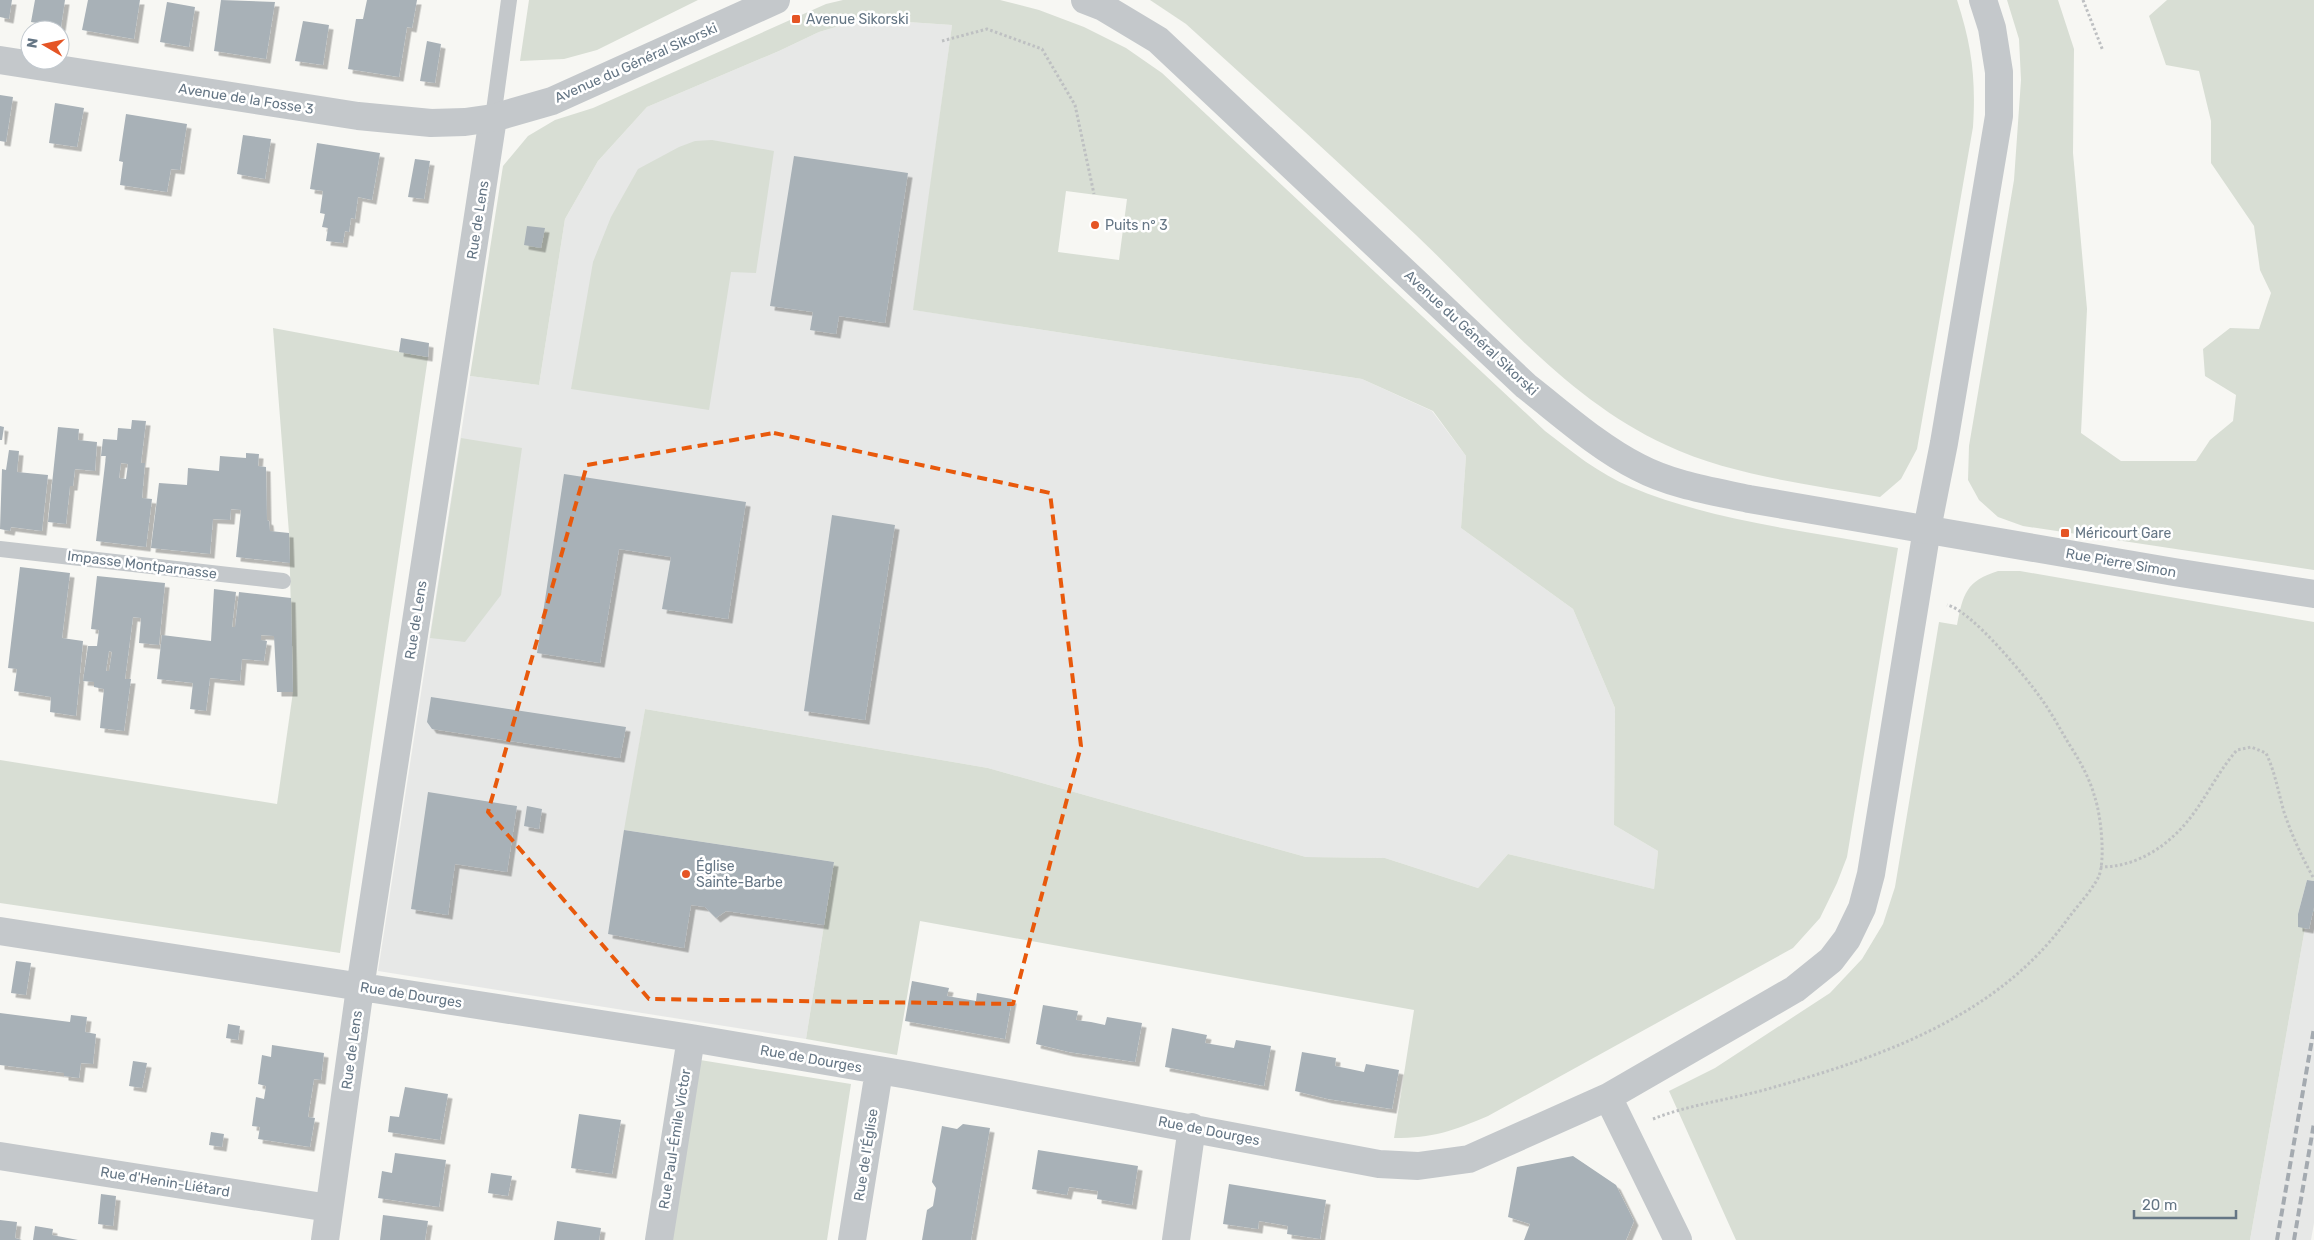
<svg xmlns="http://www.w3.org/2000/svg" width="2314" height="1240" viewBox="0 0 2314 1240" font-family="Rubik,sans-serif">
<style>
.built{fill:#e7e8e7}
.green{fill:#d8ded4;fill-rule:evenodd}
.building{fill:#a8b1b7;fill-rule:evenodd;filter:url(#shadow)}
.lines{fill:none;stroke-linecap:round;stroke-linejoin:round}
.path{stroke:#bec0c2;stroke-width:3;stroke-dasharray:2.5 2.5;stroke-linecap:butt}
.service{stroke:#c4c8cb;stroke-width:16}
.minor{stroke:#c4c8cb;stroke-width:28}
.tertiary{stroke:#c4c8cb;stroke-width:28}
.rail{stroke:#a4aab0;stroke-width:4;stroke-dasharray:8 4;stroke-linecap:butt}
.marked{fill:none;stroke:#e8590c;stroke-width:4;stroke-dasharray:10 6;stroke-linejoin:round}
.poi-dot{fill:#e55525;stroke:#fff;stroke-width:2}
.labels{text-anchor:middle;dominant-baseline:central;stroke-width:5;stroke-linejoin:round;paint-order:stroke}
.poi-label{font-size:14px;fill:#657685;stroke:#fff;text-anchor:start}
.street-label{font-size:14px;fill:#657685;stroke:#fff}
</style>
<defs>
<filter id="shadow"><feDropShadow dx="4.5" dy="4.5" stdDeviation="0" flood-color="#0004"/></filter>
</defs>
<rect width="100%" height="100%" fill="#f7f7f3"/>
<path class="built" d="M863,19L952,25L914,310L1362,379L1432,411L1466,456L1461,528L1573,609L1615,708L1614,825L1658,851L1654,889L1508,854L1478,888L1385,858L1306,857L988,768L645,709L625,830L834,862L806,1039L378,971L470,376L539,385L565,219L598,161L647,107L779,51L819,32Z
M2314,878V1223L2311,1240H2250L2305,928L2298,914L2307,880L2313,881Z"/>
<path class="green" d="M529,0H698L597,50L564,59L520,61Z
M843,0H1000L1039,10L1084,27L1126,48L1162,73L1545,431C1571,451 1599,474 1631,487C1715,522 1809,531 1898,548L1847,857L1837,883L1820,918L1793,948L1488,1116C1453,1131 1433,1138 1394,1138L1414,1010L920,921L897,1055L806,1039L834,862L624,830L645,709L988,768L1306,857L1385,858L1478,888L1508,854L1654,889L1658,851L1614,825L1615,708L1573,609L1461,528L1466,456L1433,411L1362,379L913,310L952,25L863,19L819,32L779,51L647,107L598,161L565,219L539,385L470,376L503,166L528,136L555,120L593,108L826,4ZM1066,191L1127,199L1119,260L1058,252Z
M1150,0H1957C1972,46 1976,79 1973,127L1917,449L1901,479L1880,497C1809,484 1732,476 1666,445C1566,399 1494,309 1416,235C1340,163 1263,94 1186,24Z
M2007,0H2058L2074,49L2073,153L2087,309L2081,433L2121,461H2196L2210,440L2233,421L2236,395L2205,376L2203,349L2230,328L2259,329L2271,293L2260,270L2254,226L2211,163V121L2199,71L2166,65L2149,16L2167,0H2314V570L2023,526L1998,517L1979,500L1968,480L1969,446L2014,180L2021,80L2019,39Z
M712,140L774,151L756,273L731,272L709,410L571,389L593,262L611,217L638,169L679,147L695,141Z
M273,328L428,357L340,953L0,903V760L277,804L293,692L289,533Z
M461,438L522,448L501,595L465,642L430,638Z
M1998,571H2020L2314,622V881L2307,880L2298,914L2305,928L2250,1240H1736L1669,1091L1715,1068L1830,993L1862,959L1883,924L1895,887L1939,622L1957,625C1963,594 1966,581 1998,571Z
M700,1060L851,1084L827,1240H672Z"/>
<path class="building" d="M0,0H12L9,19L0,17Z
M35,0H65L61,27L31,22Z
M88,0H140L134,39L82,30Z
M221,0L275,2L266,59L214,51Z
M367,0H417L412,28L407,27L399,77L348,69L356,19H363Z
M167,2L195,7L189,47L160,42Z
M303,21L329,25L323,65L295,61Z
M427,41L441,44L435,83L420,81Z
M0,95L13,97L6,142L0,141Z
M55,103L84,108L77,147L49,143Z
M126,114L187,124L180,170L171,169L167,192L120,185L123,162L119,161Z
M243,135L271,139L265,179L237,174Z
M317,143L380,153L372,200L358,197L355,219L351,218L349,232L345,231L343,243L326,241L328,228L322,227L325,214L320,213L323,191L310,189Z
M794,156L908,173L885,323L839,316L836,334L810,330L813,312L770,306Z
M415,159L430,161L424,199L408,197Z
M527,226L545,228L541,248L524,245Z
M401,338L429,343L428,357L399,352Z
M132,420L146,421L141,463H145L142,498L152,499L146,547L96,541L106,456H101L103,439L117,440L118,428L131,429ZM121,463L128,464L126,479L119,478Z
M0,426L4,427L2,440H0Z
M58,427L79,429L78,440L97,442L95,471L75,469L73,486H70L66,524L48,522Z
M9,450L19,451L17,472L48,475L42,531L11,527L10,531L0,529L2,469L6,470Z
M246,453L259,454L258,466L266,467L267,520L269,521L270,531L289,533L290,563L236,557L241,510L231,509L230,520L213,519L210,554L151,548L159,483L187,485L188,468L219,471L220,456L246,458Z
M564,474L746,502L728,619L662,609L671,557L619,549L600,663L537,653Z
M832,515L895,525L865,720L804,711Z
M20,567L70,573L62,638L83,641L76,716L50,712L51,697L14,691L17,669L8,668Z
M97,576L165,583L159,645L139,643L141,618L133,617L125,679H131L124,731L100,728L104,689L94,687V682L83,681L88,646H97L99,630L91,629ZM109,651L112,652L109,671H106Z
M214,589L236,592L232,627H235L239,592L291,598L293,692H277L274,636L261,635V640L267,641L264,661L242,659L240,681L210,678L206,711L190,709L193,683L157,679L162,635L211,641Z
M431,697L626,727L620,758L432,729L427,722Z
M428,792L517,806L507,872L455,864L448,915L411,909Z
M527,806L542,809L539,829L524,826Z
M624,830L834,862L824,925L726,911L716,918L705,907L691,905L684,948L608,934Z
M2307,880L2314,881V907L2309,929L2298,927V914Z
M16,961L31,963L26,995L11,993Z
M912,981L949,988L947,996L976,1001L977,993L1012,999L1005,1039L905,1021Z
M1043,1005L1078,1011L1076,1020L1091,1022L1105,1025L1107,1017L1142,1023L1135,1062L1069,1052L1036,1044Z
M0,1013L70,1022L71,1015L87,1017L85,1032L96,1034L93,1064L81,1063L79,1078L64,1076V1073L0,1065Z
M228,1024L240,1026L238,1040L226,1038Z
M1172,1028L1207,1035L1205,1043L1234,1048L1236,1040L1271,1046L1264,1086L1165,1067Z
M272,1045L324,1053L321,1080L314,1079L308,1117L315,1118L310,1147L258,1139L260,1127L252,1126L256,1097L264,1099L266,1086L258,1084L262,1055L271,1057Z
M1302,1052L1336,1058L1335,1066L1350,1069L1364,1072L1366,1064L1399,1070L1392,1109L1328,1099L1295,1091Z
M133,1061L147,1063L142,1088L129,1086Z
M405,1087L448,1094L440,1140L388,1132L390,1116L399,1117Z
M579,1114L621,1120L612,1174L571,1168Z
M963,1124L990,1128L971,1240H922L927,1210L933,1206L936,1188L932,1182L942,1126L957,1129Z
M211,1132L224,1134L222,1147L209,1145Z
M1038,1150L1138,1166L1132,1205L1097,1199L1098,1191L1083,1189L1069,1187L1067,1195L1032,1189Z
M395,1153L446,1160L439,1207L378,1198L382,1171L392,1173Z
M1573,1156L1616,1185L1634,1221L1626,1240H1524L1530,1224L1508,1217L1517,1167Z
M491,1173L512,1176L508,1196L488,1193Z
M1229,1184L1326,1200L1320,1239L1287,1234L1288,1226L1259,1221L1258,1229L1223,1224Z
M101,1194L116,1196L113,1226L98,1224Z
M383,1215L428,1221L425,1240H380Z
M0,1220L17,1222L15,1238L22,1240H0Z
M557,1221L601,1228L599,1240H554Z
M35,1226L53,1229L52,1235L78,1240H33Z"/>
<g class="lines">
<path class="path" d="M2083,0L2103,51
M942,41L987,29L1042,49L1075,105L1094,194
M2100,867C2140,867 2173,843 2196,810C2210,790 2221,768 2237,750L2251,747L2266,753C2275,772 2278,791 2284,812C2292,836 2302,857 2314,879
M1653,1119C1688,1105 1727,1100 1764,1090C1878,1058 1995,1019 2067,920C2077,906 2090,893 2098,878C2106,863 2101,815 2095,798C2090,779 2080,761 2069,744C2060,729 2051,712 2040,697C2025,676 1971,610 1947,605"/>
<path class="service" d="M493,118L509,0
M0,549L283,581"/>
<path class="minor" d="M0,931L691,1038L908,1075L1379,1164L1418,1166L1469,1159L1608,1097L1795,989L1831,960L1847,939L1862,908L1871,874L1927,529
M1608,1097L1678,1240
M0,1156L329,1208
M325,1240L360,988L493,118
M659,1240L691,1038
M852,1240L879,1071
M1176,1240L1192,1127"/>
<path class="tertiary" d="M1085,0L1103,7L1158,40L1526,386C1562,414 1597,446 1638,467C1672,485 1712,491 1749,499L2174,572L2314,594
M0,60L358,116L431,123L465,122L493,118L552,101L776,0
M1927,529L1944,443L1999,116V72L1992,28L1983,0"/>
<path class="rail" d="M2277,1240L2314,1028
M2294,1240L2314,1123"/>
</g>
<path class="marked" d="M774,433L1050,493L1081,746L1013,1004L649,999L488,812L587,465Z"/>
<g class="poi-dot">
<rect x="791" y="14" width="10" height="10" rx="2.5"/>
<circle cx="1095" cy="225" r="5"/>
<rect x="2060" y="528" width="10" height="10" rx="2.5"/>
<circle cx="686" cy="874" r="5"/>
</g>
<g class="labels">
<g class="poi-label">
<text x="806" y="19">Avenue Sikorski</text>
<text x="1105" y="225">Puits n° 3</text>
<text x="2075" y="533">Méricourt Gare</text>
<text x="696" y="866">Église<tspan x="696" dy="16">Sainte-Barbe</tspan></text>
</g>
<g class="street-label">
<text transform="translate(636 63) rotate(-24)">Avenue du Général Sikorski</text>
<text transform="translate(246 99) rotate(9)">Avenue de la Fosse 3</text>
<text transform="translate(478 220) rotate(-81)">Rue de Lens</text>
<text transform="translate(1471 333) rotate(43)">Avenue du Général Sikorski</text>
<text transform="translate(2121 563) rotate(10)">Rue Pierre Simon</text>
<text transform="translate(142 565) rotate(7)">Impasse Montparnasse</text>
<text transform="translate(416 620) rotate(-81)">Rue de Lens</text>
<text transform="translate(411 995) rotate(9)">Rue de Dourges</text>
<text transform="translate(352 1050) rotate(-82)">Rue de Lens</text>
<text transform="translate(811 1059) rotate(10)">Rue de Dourges</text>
<text transform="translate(1209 1131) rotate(11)">Rue de Dourges</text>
<text transform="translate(675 1139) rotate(-81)">Rue Paul-Émile Victor</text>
<text transform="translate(866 1155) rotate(-81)">Rue de l'Église</text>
<text transform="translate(165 1182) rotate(9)">Rue d'Henin-Liétard</text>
</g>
</g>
<g transform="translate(45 45) rotate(279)"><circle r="24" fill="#ffffff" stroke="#c1c8ce"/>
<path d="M0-4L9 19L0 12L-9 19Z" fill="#e55525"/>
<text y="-8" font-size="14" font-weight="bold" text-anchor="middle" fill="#657685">N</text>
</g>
<path d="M2134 1210v8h102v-8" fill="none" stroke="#657685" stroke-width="2.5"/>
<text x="2142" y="1210" font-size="15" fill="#657685" stroke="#ffffff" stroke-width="4" paint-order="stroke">20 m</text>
</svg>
